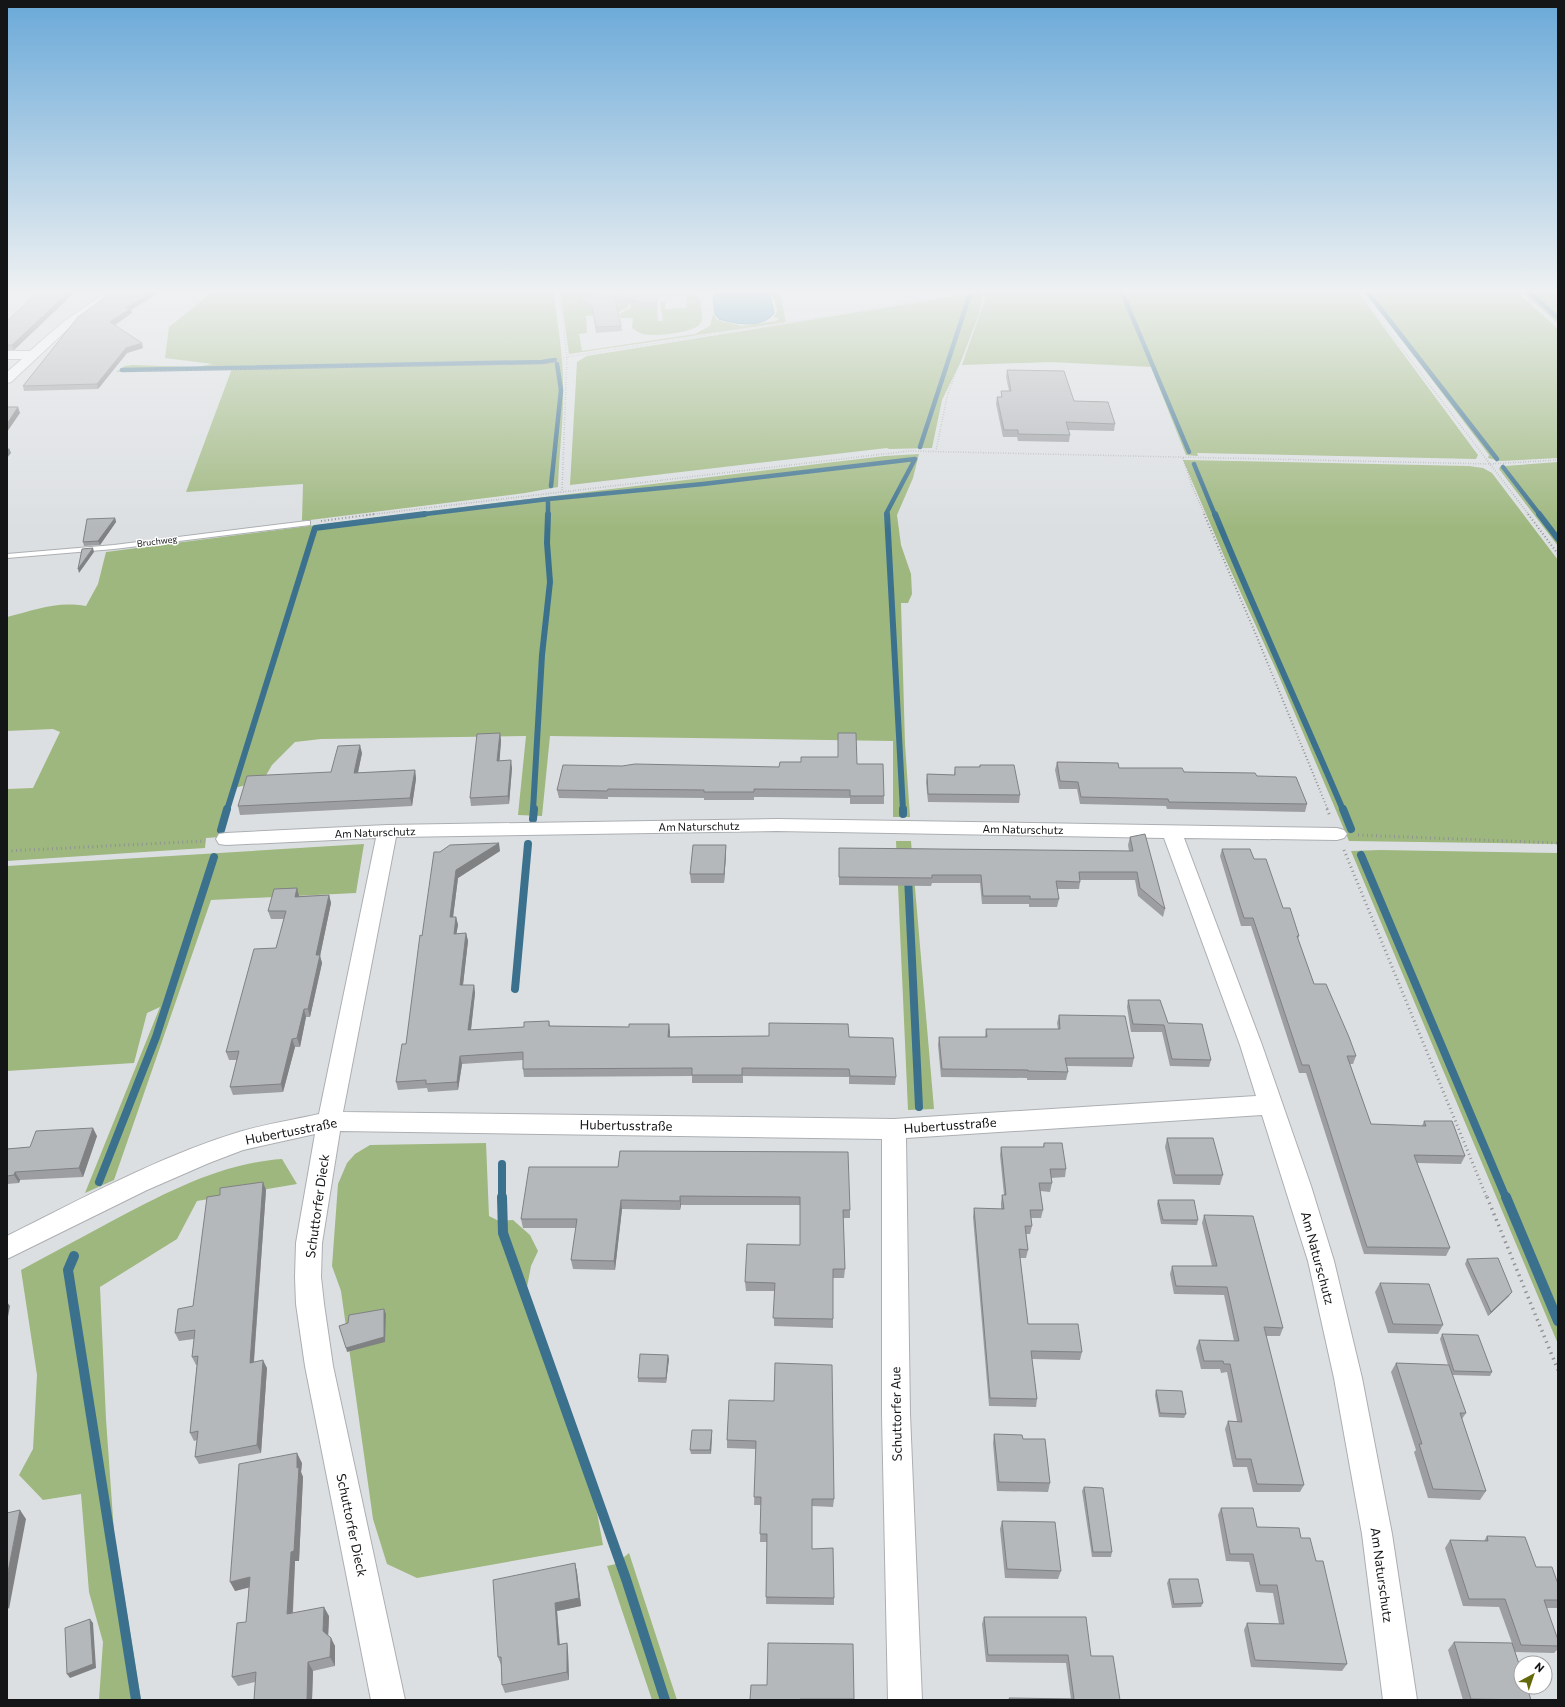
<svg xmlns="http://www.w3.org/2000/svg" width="1565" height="1707" viewBox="0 0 1565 1707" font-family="Commissioner,sans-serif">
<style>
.green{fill:#9eb77e}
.water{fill:#4d99c1;stroke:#3c718e}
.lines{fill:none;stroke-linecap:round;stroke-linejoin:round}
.stream-far3{stroke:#3c718e;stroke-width:4.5}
.stream-far2{stroke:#3c718e;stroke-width:6}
.stream-far1{stroke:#3c718e;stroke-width:8}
.stream{stroke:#3c718e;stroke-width:10}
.service-casing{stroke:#acafb2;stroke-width:2}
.minor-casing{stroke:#acafb2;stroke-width:2}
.path-far3{stroke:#909294;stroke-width:1.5;stroke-dasharray:0.5 2;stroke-linecap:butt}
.path-far2{stroke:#909294;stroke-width:2;stroke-dasharray:1 2.5;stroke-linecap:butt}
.path-far1{stroke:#909294;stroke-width:3;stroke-dasharray:1 3.5;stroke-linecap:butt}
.path{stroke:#909294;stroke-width:3.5;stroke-dasharray:1.5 4.5;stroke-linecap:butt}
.service{fill:#fff;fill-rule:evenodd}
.minor{fill:#fff;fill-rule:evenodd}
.wall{fill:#9c9ea1}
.shaded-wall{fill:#7f8183}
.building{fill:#b5b8bb;stroke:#7f8183}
.labels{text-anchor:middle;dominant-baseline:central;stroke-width:3;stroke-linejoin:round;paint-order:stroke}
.far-street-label{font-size:9px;fill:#141516;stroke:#fff}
.street-label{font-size:11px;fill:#141516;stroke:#fff}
.near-street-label{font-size:13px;fill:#141516;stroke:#fff}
</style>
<rect width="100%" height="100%" fill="#dcdfe2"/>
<path class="green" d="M215,290H553C557,321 563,353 563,384C564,419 559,453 558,487L525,493L302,521L303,484L186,492L233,366L116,372L125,366L132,365L196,367L213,364L165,358L169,327Z
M560,290H592L591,295L628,297V307L616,313L586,316L587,333L579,334L582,351L695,334L710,326L713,314L717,320L742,326L776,321L779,319L774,317L777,312C776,303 774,294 765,290H779L786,322L569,354Z
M986,290H1356L1478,455L1476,459L1197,453L1198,456L1186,455L1151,367L1051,362L962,365L985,299Z
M1364,290H1515L1558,329V458L1500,461L1488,458L1489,455Z
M1520,290H1558V324Z
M983,292L980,311L962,359L942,400L932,448L889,449L887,448L570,485L577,362L587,356Z
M687,294L699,297L700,300C701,306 704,319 700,324C693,333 654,337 643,334C639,333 636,331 632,328L633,318H621L619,314L631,308L630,302H657L658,321H663L660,302L665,301V309L686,308Z
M919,454L913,478L897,515L901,545L911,574L912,594L908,603H901L905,744L910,817H893V741L550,736L542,816L518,815L526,736L321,739L295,742L272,765L265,777L255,783L234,788L220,837L206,838L205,848L7,861V789L33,788L60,732L53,729L7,731V617C36,610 55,601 86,606L98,584L106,552C366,518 626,487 885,456Z
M1183,460L1469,466L1483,468L1492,473L1558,560V844L1349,841L1278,674L1224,556Z
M1558,462V546L1499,469L1500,467L1505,466Z
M896,841H911L934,1109L908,1110Z
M364,844L356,893L211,900L114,1180L85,1193L160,1007L147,1013L134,1063L7,1071V866Z
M1380,850L1558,853V1344L1351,851Z
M486,1143L489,1216L499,1221L513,1220L530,1235L538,1251L531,1266L527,1287L586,1453L603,1545L417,1578L387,1564L373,1519L341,1291L332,1266L338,1184L347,1163L355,1154L370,1145Z
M282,1159L297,1184L197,1201L177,1239L100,1287L106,1419L114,1532L141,1700H99L103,1642L89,1592L81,1494L43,1500L19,1475L33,1449L37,1375L21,1270C51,1254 82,1237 112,1221C165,1193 221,1163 282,1159Z
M629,1553L677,1700H652L607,1566L616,1564Z"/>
<path class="water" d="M723,290L764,291L770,296L774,313C763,329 735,324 719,319L715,314L713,298L714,295Z"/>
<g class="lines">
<path class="stream-far3" d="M969,290V292
M1121,290L1189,452
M1366,290L1497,459
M1527,290L1558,318
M122,370L542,362L555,360
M920,447L969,297
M1194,464L1215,515
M1503,467L1540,515
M551,486L561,390L557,364
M417,515L548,499L703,484L915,459
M548,515V499
M887,515V512L915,459"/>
<path class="stream-far2" d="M887,514L903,810
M1215,514C1256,614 1301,711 1343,810
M1539,514L1558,539
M227,810L315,528L425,514
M533,810L542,655L550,582L547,543L548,514"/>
<path class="stream-far1" d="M903,809V814
M1343,809L1351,829
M533,819L534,809
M221,830L227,809
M1361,855L1506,1198
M908,877L919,1107
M515,989L528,844
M502,1164V1198
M99,1182L156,1037L214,857"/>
<path class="stream" d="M502,1197L503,1233L626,1579L665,1700
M1506,1197L1558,1321
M74,1256L68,1270L136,1700"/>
<g class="service-casing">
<path id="service" d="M634,290L703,291L714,290L704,295L637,294L635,293Z
M307,521H310V525L114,549L7,558V554L114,545Z"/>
</g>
<g class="minor-casing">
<path id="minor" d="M109,290H122L71,326L11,382L7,383V372L22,359H7V351H30L63,322Z
M777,819L1337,828L1344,830L1347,834L1344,838L1337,840L1184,838L1262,1045L1311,1186L1334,1261L1362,1378L1392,1534L1417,1700H1383L1362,1534L1334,1378L1308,1261L1262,1115L906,1138L910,1414L922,1700H888L882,1414V1139L340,1131L322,1243L321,1277L324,1304L333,1366L405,1700H371L305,1366L296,1304L295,1277L296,1243L315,1134L243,1150L209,1163L147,1190L7,1259V1236C83,1198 158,1157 239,1132C265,1124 293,1120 319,1114L376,838L226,845L219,844L216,839L219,834L226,833L387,825ZM777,831L1164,838L1240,1045L1256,1096L894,1119L343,1112L396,837Z"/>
</g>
<path class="path-far3" d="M559,290L567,357L562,491
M1357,290L1529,515
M1518,290L1558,327
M137,371L545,364L567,357L980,292V302L947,397L936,451
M1183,458L1192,486L1205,515
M367,515L909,451L1489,464L1558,460"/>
<path class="path-far2" d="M1204,514L1254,630L1328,810
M1528,514L1558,554
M321,521L375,514"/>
<path class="path-far1" d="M1327,809L1330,816
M1358,835L1558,843
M1344,850L1487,1198
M7,851L205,841"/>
<path class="path" d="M1487,1197L1558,1370"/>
<use href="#service" class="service"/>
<use href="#minor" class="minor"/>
</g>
<path class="wall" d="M41,290H77L14,350H7V321Z
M116,290H163L131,310L132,313L114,325L143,348L127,353L98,389L24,391L23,386Z
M596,290L657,303V308H644L615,299L621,326L622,331L596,333L593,312L580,303V298L596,292Z
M1007,370L1074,401L1115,424L1114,431L1068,430L1070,435L1069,442L1018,441L1017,437H1003L996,404L997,397H1001V391H1009L1006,377Z
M115,518L116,522L100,545L84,546L83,542Z
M500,733L501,741L499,761L512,768L509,804L471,806L470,798Z
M838,733L857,764L884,796V804H850V798L754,797V800H704V798L608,797V799L559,798L557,790L779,767L801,762L838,757Z
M362,753L358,773L415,770L416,779L412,806L240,815L238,806L331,772Z
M1057,762L1119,768L1257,776L1307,804L1305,812L1167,809L1166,806L1080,804L1077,789H1059L1055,770Z
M980,765L1020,795L1019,803L928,802L926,782L927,774L954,775L955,767H979Z
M1130,837L1165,909L1163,917L1138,896L1135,880H1080V882L1079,889H1057L1059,899L1057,907H1029V904H982L980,883H932L931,886L839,885V848L1129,851L1128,845Z
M726,845V854L724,883H691L690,874Z
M1222,849L1254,859L1283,908L1299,936L1298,939L1314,984L1356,1056L1353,1064H1350L1371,1124L1422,1126L1424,1121L1465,1156L1461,1164L1417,1163L1450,1248L1446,1256L1364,1254L1306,1073H1299L1251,926H1241L1220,856Z
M500,851L458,878L453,917H456L458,925L456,934L466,933L468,941L463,985H474L475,993L471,1030L524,1027L549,1021L550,1026L629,1027L669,1024L670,1037H849L896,1077L895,1085L849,1084V1077L743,1076V1083H692V1076L524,1077L523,1069V1060L462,1064L458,1090L428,1092L427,1088L398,1090L396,1082L406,1044L422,936L440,852Z
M297,888L299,896L329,895L331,903L320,956L322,963L310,1017H306L300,1047H295L283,1092L233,1095L230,1087L237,1060H229L226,1052L276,948L284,919H271L268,911Z
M1128,1000L1168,1023L1211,1060L1209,1067L1170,1066L1162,1032H1131L1127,1007Z
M1059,1015L1134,1058L1132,1067L1067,1066L1068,1072L1066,1080H1027V1078L941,1077L938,1045L939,1037H985L986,1029H1058L1057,1023Z
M97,1136L83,1177L20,1180L19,1183L7,1184V1149L30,1147Z
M1167,1138L1223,1175L1220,1185L1173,1184L1165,1147Z
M1044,1143L1066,1169L1065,1177L1051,1178L1052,1183L1050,1192L1040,1191L1043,1210L1041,1218H1031L1032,1226L1030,1234H1026L1028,1250L1026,1258H1020L1028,1324L1082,1352L1080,1360L1032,1359L1037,1399L1036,1407L989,1406L973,1217L974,1208L1001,1209V1203L1002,1195H1004L1000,1155L1001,1147H1043Z
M620,1151L850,1210V1218H843L845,1269L844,1278H833V1328L774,1326V1291H746L745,1282L800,1245V1205H681L680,1210L622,1209L615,1270L573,1269L571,1260L576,1228H523L521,1219L618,1167Z
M263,1182L266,1190L254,1362L267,1368L261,1453L199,1464L195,1457L197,1440L194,1441L190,1433L197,1365H196L192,1357L194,1339L179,1341L175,1333L193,1306L220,1195Z
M1158,1200L1198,1220L1197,1225L1161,1224L1157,1204Z
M1204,1215L1283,1328L1280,1336H1266L1304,1485L1300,1492H1253L1247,1467H1233L1225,1429L1228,1421H1237L1227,1372L1221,1373L1220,1369H1201L1196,1348L1199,1340L1234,1341L1224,1295L1174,1294L1170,1274L1172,1266H1212L1202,1223Z
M1467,1259L1509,1296L1488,1316L1465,1264Z
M1380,1283L1443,1325L1438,1334L1388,1333L1375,1292Z
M1442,1334L1492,1372L1490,1376L1452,1375L1466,1413L1462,1419L1486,1491L1480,1500L1428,1498L1414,1452L1416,1450L1391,1372L1396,1363L1448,1365L1440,1339Z
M669,1359L666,1383L638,1382V1378Z
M1156,1390L1186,1414L1184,1418L1159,1417L1155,1395Z
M729,1400L834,1499L833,1507L812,1506V1549L834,1598V1605L766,1604L767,1542H760L761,1505H754L756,1449L727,1448V1440Z
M712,1430L711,1454H691L690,1450Z
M994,1434L1023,1439L1050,1483L1048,1492L997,1491L993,1443Z
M302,1463L301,1472L303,1477L299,1561H295L293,1613L329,1616L328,1635L335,1646V1666L313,1671L312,1700H254L255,1682L238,1686L232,1677L246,1622L249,1587L235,1591Z
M1084,1487L1112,1552L1111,1557H1092L1082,1491Z
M1221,1508L1257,1527L1301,1538L1316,1561L1347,1664L1342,1671L1251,1667L1244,1630L1247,1623L1279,1624L1273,1593L1256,1592L1249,1562L1226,1561L1218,1515Z
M1002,1521L1061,1571L1058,1579L1005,1578L1000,1529Z
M1487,1536L1536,1567L1558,1584V1608H1546L1558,1640V1649L1554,1653L1515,1652L1531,1700H1463L1448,1650L1454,1642L1512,1643L1499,1607L1463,1606L1445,1548L1450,1540L1484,1541Z
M575,1563L577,1572L581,1606L557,1611L560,1644L567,1643L568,1651L569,1680L505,1693L502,1685L501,1665L498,1657Z
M1169,1579L1203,1603L1201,1607L1172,1608L1167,1583Z
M984,1617L1091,1656L1120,1700H1009V1698L1071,1699L1066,1663L986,1662L982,1624Z
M853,1644V1700H750L767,1685Z"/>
<path class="shaded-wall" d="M71,290H77L14,350L12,345Z
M155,290H163L131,310L132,313L112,327L110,322L126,308Z
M142,343L143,348L127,353L98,389L97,384L126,348Z
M18,407L20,413L7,432V424Z
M9,448L11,453L7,458V450Z
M115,518L116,522L100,545L98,541Z
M93,548L94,552L79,573L78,569Z
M500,733L501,741L499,769L497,761Z
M360,745L362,753L356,781L354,773Z
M511,760L512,768L509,804L508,796Z
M415,770L416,779L412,806L410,798Z
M499,843L500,851L458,878L452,925L450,917L456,870Z
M726,845V854L724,883V874Z
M297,888L299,896L297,905L295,897Z
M329,895L331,903L320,956L322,963L310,1017L308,1009L316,955Z
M456,917L458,925L455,942L454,934Z
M466,933L468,941L462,993L460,985Z
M474,985L475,993L470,1038L468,1030Z
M304,1009L306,1017L300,1047L297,1038Z
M669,1024L670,1032L669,1045L668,1037Z
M292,1039L295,1047L283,1092L281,1084Z
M460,1056L462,1064L458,1090L457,1082Z
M93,1128L97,1136L83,1177L79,1168Z
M15,1172L20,1180L19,1183L14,1175Z
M263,1182L266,1190L253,1371L250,1363Z
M680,1196L681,1205L680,1210Z
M621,1200L622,1209L615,1270L614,1261Z
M1512,1292L1509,1296L1488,1316L1491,1312Z
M7,1302L10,1306L7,1322Z
M384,1309L386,1314L385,1342L347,1352L346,1348Z
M668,1355L669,1359L666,1383V1378Z
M263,1360L267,1368L261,1453L257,1445Z
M712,1430V1435L711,1454L710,1450Z
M297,1453L302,1463L301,1472L303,1477L299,1561H295L292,1623L287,1614Z
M20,1510L26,1519L9,1609L7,1606V1577Z
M575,1563L577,1572L581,1606L557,1611L560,1652L558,1645L555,1603Z
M250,1577L255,1586L235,1591L230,1582Z
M324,1607L329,1616L328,1640L323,1631Z
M90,1619L93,1623L96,1668L70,1678L67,1674Z
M331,1638L335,1646V1666L330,1657Z
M567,1643L568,1651L569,1680L567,1672Z
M308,1662L313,1671L312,1700H307Z"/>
<path class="building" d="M41,290H71L12,345H7V321Z
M116,290H155L126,308H131L110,322L142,343L126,348L97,384L23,386L78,317Z
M596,290L655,291L657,303H643L614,294L621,326L596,327L592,307L580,298L596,292Z
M1007,370L1064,371L1074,401L1108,402L1115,424L1066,422L1070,435L1018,434V430H1004L997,397H1002L1001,391H1011Z
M7,407H18L7,424Z
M115,518L98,541L83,542L87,519Z
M93,548L78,569L82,549Z
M500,733L497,761L511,760L508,796L470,798L477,734Z
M838,733H856L857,764H883L884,796H850V790L754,789V792H704V790L608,789L607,791L557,790L563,765L622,766L635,764L779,767L780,762H801V757H838Z
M360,745L354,773L415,770L410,798L238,806L247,776L331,772L338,746Z
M1057,762L1118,763L1119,768H1182L1184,772L1255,773L1257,776L1296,777L1307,804L1169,802L1168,799L1081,797L1078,782L1060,781Z
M980,765H1014L1020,795L928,794L927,774L955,775V767H980Z
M1145,834L1165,909L1140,888L1137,872H1079L1080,882L1056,881L1059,899H1030V896H983L981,875H932V878L839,877V848L1133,851L1130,837Z
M499,843L456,870L450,917H456L454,934L466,933L460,985H474L468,1030L524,1027V1022L549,1021V1026L629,1027V1024H669L668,1037L769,1036V1023L848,1024L849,1037L893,1038L896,1077L850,1076L849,1069L742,1068V1075H692V1068L523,1069V1052L460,1056L457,1082L426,1084V1080L396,1082L402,1044H406L420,935L422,936L434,852H440L450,845Z
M693,845H726L724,874H690Z
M1222,849H1250L1254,859H1266L1283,908H1290L1299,936H1297L1314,984H1326L1349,1037L1356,1056H1347L1371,1124L1426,1126L1424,1121H1452L1465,1156L1414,1155L1450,1248L1367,1247L1309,1065H1302L1253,918H1244Z
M297,888L295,897L329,895L316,955H320L308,1009H304L297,1038L292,1039L281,1084L230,1087L239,1051L226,1052L254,949L276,948L286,911H268L274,889Z
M1128,1000H1160L1168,1023L1202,1024L1211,1060L1172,1059L1164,1025L1133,1024Z
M1059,1015L1125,1016L1134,1058H1065L1068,1072L1028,1071V1070L942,1069L939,1037H987L986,1029H1060Z
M93,1128L79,1168L15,1172L14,1175L7,1176V1149L30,1147L36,1131Z
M1167,1138H1213L1223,1175H1175Z
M1044,1143H1062L1066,1169H1050L1052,1183H1039L1043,1210H1030L1032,1226H1025L1028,1250L1019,1249L1028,1324H1078L1082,1352L1031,1351L1037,1399L990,1398L974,1208L1004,1209L1002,1195H1006L1001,1147H1044Z
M620,1151L848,1152L850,1210H843L845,1269H833V1319L773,1318L775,1283L745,1282L747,1244L800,1245V1197L680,1196V1201L621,1200L614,1261L571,1260L577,1219H521L529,1167H618Z
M263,1182L250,1363L263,1360L257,1445L195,1457L198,1431L190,1433L198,1356L192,1357L195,1330L175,1333L178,1309L193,1306L207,1197L220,1195V1188Z
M1158,1200H1194L1198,1220H1163Z
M1204,1215L1253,1216L1283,1328L1264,1327L1304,1485L1257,1484L1251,1459H1236L1228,1421L1242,1422L1230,1364H1224L1223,1361H1204L1199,1340L1239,1341L1227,1287L1176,1286L1172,1266H1217Z
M1498,1258L1512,1292L1491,1312L1467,1259Z
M1380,1283L1429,1284L1443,1325L1393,1324Z
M384,1309V1337L346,1348L339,1326L348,1323L349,1315Z
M1442,1334L1478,1335L1492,1372L1454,1371Z
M640,1354L668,1355L666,1378H638Z
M775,1363L832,1365L834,1499H812V1549L833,1548L834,1598L766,1597L767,1534H760L761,1497H754L756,1441L727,1440L729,1400L774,1401Z
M1396,1363L1449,1365L1466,1413H1460L1486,1491L1433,1489L1419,1444H1422Z
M1156,1390L1182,1391L1186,1414L1160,1413Z
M692,1430H712L710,1450H690Z
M994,1434L1022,1435L1023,1439H1045L1050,1483L999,1482Z
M297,1453V1468L299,1467L294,1551L291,1552L287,1614L324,1607L323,1631L331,1638L330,1657L308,1662L307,1700H254L256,1672L232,1677L237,1623L246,1622L250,1577L230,1582L239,1464Z
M1084,1487L1103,1488L1112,1552H1093Z
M1221,1508H1253L1257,1527L1299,1528L1301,1538H1310L1316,1561H1323L1347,1664L1255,1660L1247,1623L1284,1624L1277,1585H1260L1253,1554H1230Z
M20,1510L7,1577V1513Z
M1002,1521L1055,1522L1061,1571L1007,1569Z
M1487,1536L1525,1537L1536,1567H1552L1558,1584V1600H1544L1558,1640V1646L1521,1645L1505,1599H1469L1450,1540L1488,1541Z
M575,1563L579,1598L555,1603L558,1645L567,1643V1672L502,1685L501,1657H498L493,1580Z
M1169,1579H1198L1203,1603L1174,1604Z
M984,1617H1086L1091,1656H1113L1120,1700H1010L1009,1698L1074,1699L1068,1655H988Z
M90,1619L93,1664L67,1674L65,1628Z
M1454,1642L1512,1643L1521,1670V1687H1527L1531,1700L1471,1699Z
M768,1643L853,1644L854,1699H800V1700H750L751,1685H767Z"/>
<linearGradient id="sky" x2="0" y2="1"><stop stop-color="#6aa9d8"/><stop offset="0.55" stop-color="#eff1f2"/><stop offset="1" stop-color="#eff1f2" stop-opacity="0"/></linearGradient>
<rect width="1565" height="529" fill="url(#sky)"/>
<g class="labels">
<g class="far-street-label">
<text transform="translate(157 541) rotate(-7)">Bruchweg</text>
</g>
<g class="street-label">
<text transform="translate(699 826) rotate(-1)">Am Naturschutz</text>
<text transform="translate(1023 829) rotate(1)">Am Naturschutz</text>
<text transform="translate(375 832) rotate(-2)">Am Naturschutz</text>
</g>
<g class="near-street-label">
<text transform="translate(626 1125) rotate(1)">Hubertusstraße</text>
<text transform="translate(950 1125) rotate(-4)">Hubertusstraße</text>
<text transform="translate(291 1131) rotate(-11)">Hubertusstraße</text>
<text transform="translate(317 1206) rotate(-82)">Schuttorfer Dieck</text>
<text transform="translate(1318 1258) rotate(75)">Am Naturschutz</text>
<text transform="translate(896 1414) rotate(-91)">Schuttorfer Aue</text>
<text transform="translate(352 1525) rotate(78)">Schuttorfer Dieck</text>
<text transform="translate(1382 1575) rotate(82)">Am Naturschutz</text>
</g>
</g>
<rect width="1565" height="1707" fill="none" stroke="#141516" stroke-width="16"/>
<g transform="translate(1533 1675) rotate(40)"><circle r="19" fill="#ffffff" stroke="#a1a1a2"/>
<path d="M0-3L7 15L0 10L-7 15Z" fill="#636809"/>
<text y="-6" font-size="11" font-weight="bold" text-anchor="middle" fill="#141516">N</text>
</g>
</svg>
